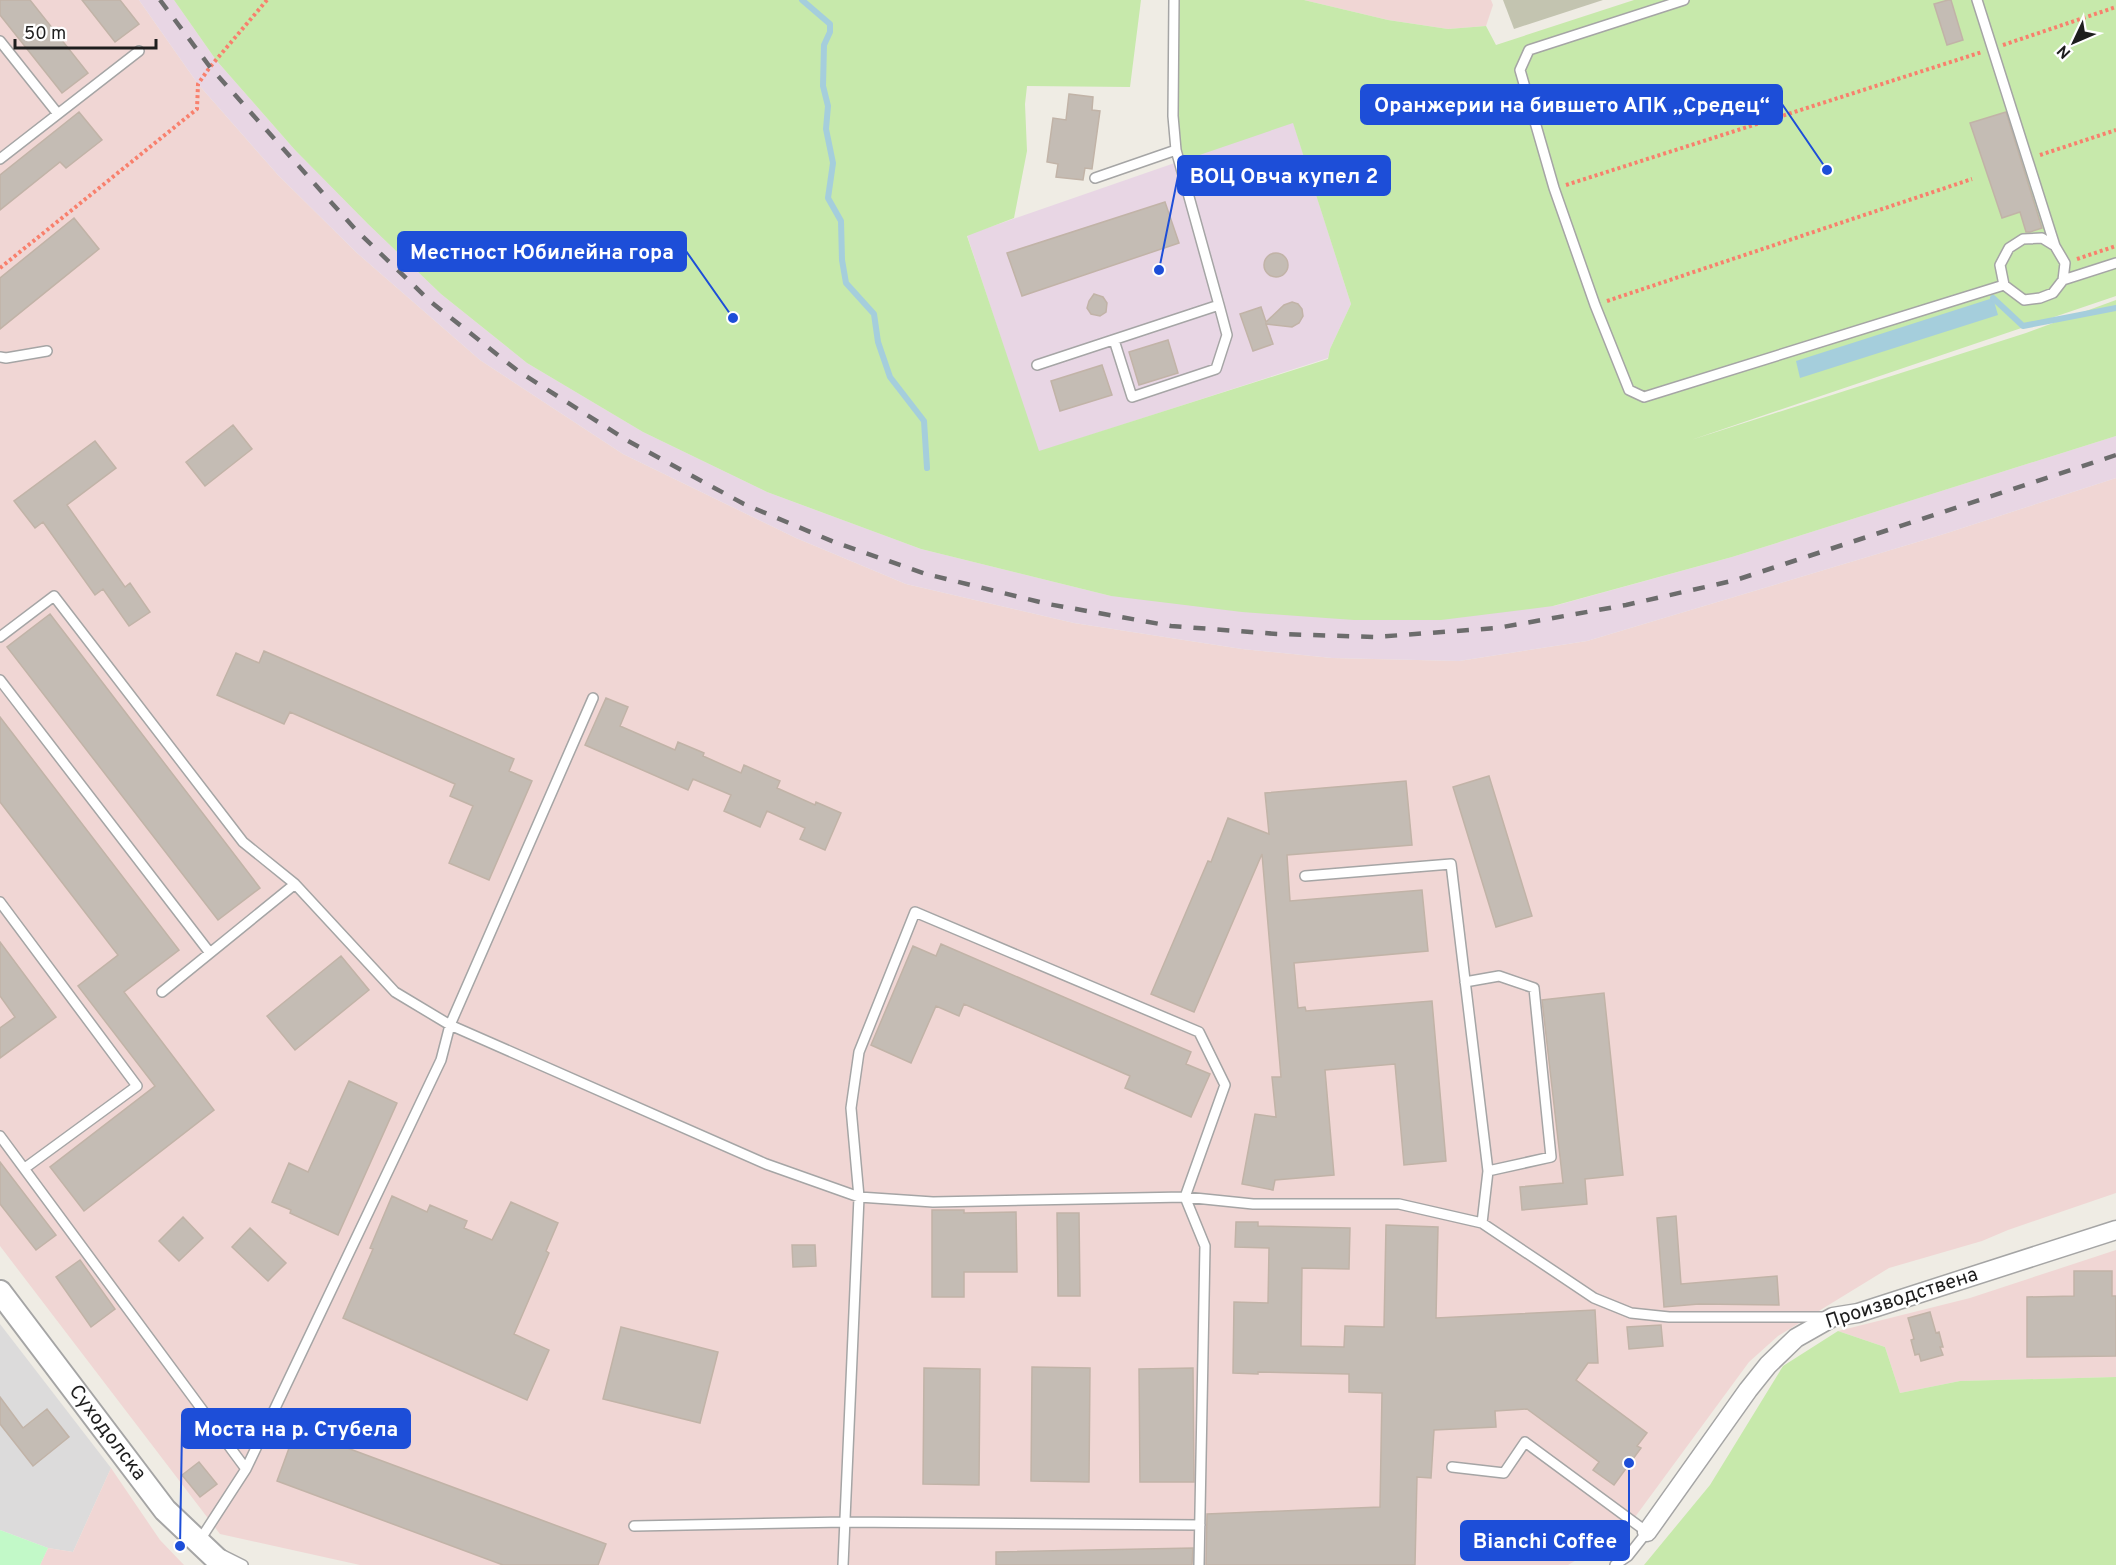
<svg xmlns="http://www.w3.org/2000/svg" width="2116" height="1565" viewBox="0 0 2116 1565" font-family="Overpass,sans-serif">
<style>
.residential{fill:#dcdbdb}
.commercial{fill:#f0d6d4}
.industrial{fill:#e8d6e4}
.construction{fill:#c3c4b0}
.grass{fill:#c7e9ab}
.park{fill:#c2f9c8}
.water{fill:#a5cedc}
.lines{fill:none;stroke-linecap:round;stroke-linejoin:round}
.stream{stroke:#a5cedc;stroke-width:6}
.building{fill:#c4bcb4;stroke:#c1b3a7;stroke-width:1.5}
.service-casing{stroke:#a5a5a5;stroke-width:12}
.minor-casing{stroke:#a5a5a5;stroke-width:21}
.tertiary-casing{stroke:#a5a5a5;stroke-width:26}
.path{stroke:#f8806d;stroke-width:4;stroke-dasharray:3 3;stroke-linecap:butt}
.service{stroke:#fff;stroke-width:9}
.minor{stroke:#fff;stroke-width:18}
.tertiary{stroke:#fff;stroke-width:22}
.rail{stroke:#6c6c6c;stroke-width:4.5;stroke-dasharray:12 12;stroke-linecap:butt}
.labels{text-anchor:middle;dominant-baseline:central;stroke-width:4.5;stroke-linejoin:round;paint-order:stroke}
.street-label{font-size:20px;fill:#1e1e1e;stroke:#fff}
.leader{fill:none;stroke:#1d4ed8;stroke-width:2}
.callout-dot{fill:#1d4ed8;stroke:#fff;stroke-width:2}
.callout{fill:#1d4ed8;stroke:#1d4ed8;stroke-width:2}
.callout-label{font-size:21px;text-anchor:middle;font-weight:bold;fill:#fff}
</style>
<rect width="100%" height="100%" fill="#efece4"/>
<path class="residential" d="M0,1324L111,1468L73,1552L48,1548L0,1530Z"/>
<path class="commercial" d="M0,0H139L198,84L278,175L357,253L480,360L623,454L796,538L906,584L1074,623L1242,649L1332,658L1459,661L1587,641L1944,534L2116,478V1193L2008,1230L1982,1241L1889,1268L1778,1336L1749,1362L1624,1532L1568,1565H360L220,1534L0,1246Z
M1304,0H1491L1493,5L1486,26L1448,29L1388,20Z
M2116,1250V1377L1960,1381L1900,1393L1885,1347L1838,1331L1970,1298Z
M111,1468L160,1540L184,1565H40L48,1548L73,1552Z"/>
<path class="industrial" d="M139,0H174L216,60L295,150L368,224L441,294L527,363L643,432L767,492L921,549L1111,596L1554,606L1732,557L2116,436V478L1944,534L1587,641L1459,661L1332,658L1242,649L1074,623L906,584L796,538L623,454L480,360L357,253L278,175L198,84Z
M1293,122L1351,304L1330,349L1328,358L1038,452L967,235Z"/>
<path class="construction" d="M1503,0H1603L1514,29Z"/>
<path class="grass" d="M174,0H1141L1130,87L1027,86L1025,104L1027,151L1014,218L967,236L1039,451L1328,359L1330,349L1351,304L1293,123L1179,162L1176,150L1174,0H1304L1388,20L1448,29L1486,26L1496,45L1634,0H2116V296L1691,440L2026,333L2116,300V436L1732,557L1553,606L1441,620H1354L1242,612L1111,596L921,549L767,492L643,432L527,363L441,294L368,224L295,150L216,60Z
M1838,1331L1885,1347L1900,1393L1960,1381L2116,1377V1565H1644L1710,1485L1783,1366Z"/>
<path class="park" d="M0,1530L48,1548L40,1565H0Z"/>
<path class="water" d="M1993,298L1998,315L1800,378L1796,361Z"/>
<g class="lines">
<path class="stream" d="M802,0L830,24V32L824,45L823,86L828,106L826,129L833,163L828,198L841,221L842,260L846,283L874,314L878,342L890,377L924,421L927,468
M1993,298L2023,326L2116,308"/>
</g>
<path class="building" d="M0,0H30L88,73L62,93L0,15Z
M82,0H120L139,24L115,42Z
M1948,0H1951L1963,40L1947,45L1934,4Z
M1069,94L1093,97L1092,110L1100,111L1092,169L1085,168L1083,180L1056,177L1058,164L1047,162L1053,118L1066,120Z
M79,112L102,140L66,168L60,162L0,210V175Z
M2006,112L2042,228L2030,232H2026L2020,212L2002,218L1970,123Z
M1165,202L1179,243L1022,296L1007,253Z
M74,218L99,249L0,329V278Z
M1264 265a12 12 0 1 1 24 0a12 12 0 1 1-24 0Z
M1094,294L1103,297L1107,303L1106,312L1100,316L1091,314L1087,308L1089,301Z
M1292,302L1298,304L1302,309L1303,316L1299,323L1292,327L1266,324L1273,344L1253,351L1240,314L1261,307L1266,322L1284,305Z
M1168,340L1178,373L1139,385L1129,352Z
M1102,365L1112,395L1060,411L1051,381Z
M233,425L252,449L205,486L186,462Z
M95,441L116,468L67,505L125,587L130,583L150,612L129,626L103,589L95,595L43,522L35,528L14,501Z
M50,614L260,888L218,920L7,647Z
M264,651L514,759L509,771L532,781L489,880L449,863L473,806L450,796L455,784L290,712L284,724L217,695L236,653L259,663Z
M606,698L628,707L620,726L675,750L678,742L704,753L703,756L741,773L744,765L780,781L777,788L815,805L816,802L841,813L825,850L800,839L805,828L767,811L760,827L724,811L731,795L693,779L688,790L585,745Z
M0,717L179,950L124,992L214,1110L84,1211L50,1167L155,1086L78,986L118,955L0,802Z
M1489,776L1532,916L1496,927L1453,787Z
M1406,781L1412,845L1287,855L1290,901L1422,890L1428,951L1294,963L1298,1008L1305,1007L1306,1011L1432,1001L1446,1161L1404,1165L1395,1064L1325,1070L1334,1175L1275,1180L1273,1190L1242,1184L1255,1114L1276,1117L1272,1077H1281L1262,854L1194,1012L1151,994L1208,861L1211,862L1228,818L1269,834L1265,793Z
M0,942L56,1017L0,1058V1028L15,1017L0,996Z
M941,944L1191,1052L1186,1064L1210,1074L1191,1117L1125,1088L1130,1076L964,1004L959,1016L936,1006L911,1063L871,1045L913,946L936,956Z
M341,956L369,990L295,1050L267,1016Z
M1604,993L1623,1175L1585,1179L1587,1204L1522,1210L1520,1187L1563,1183L1542,1000Z
M349,1081L397,1103L338,1235L290,1213L291,1210L272,1202L289,1163L308,1172Z
M0,1162L56,1235L36,1250L0,1204Z
M392,1196L427,1212L430,1205L467,1221L464,1228L492,1240L511,1202L558,1223L546,1251L549,1253L514,1334L549,1350L527,1400L343,1318L373,1249L370,1248Z
M932,1210H964V1213L1016,1212L1017,1272H964V1297H932Z
M1057,1213H1079L1080,1296H1058Z
M1676,1216L1681,1284L1777,1276L1779,1305L1699,1304L1664,1307L1657,1218Z
M183,1217L203,1238L179,1261L159,1241Z
M1236,1222H1258V1226L1350,1228L1349,1269L1302,1268L1301,1346L1344,1347L1345,1326L1384,1327L1386,1225L1438,1227L1436,1318L1595,1310L1598,1363H1588L1576,1380L1647,1433L1637,1446L1641,1448L1614,1485L1593,1470L1599,1462L1527,1409L1495,1411L1496,1427L1434,1430L1431,1478L1417,1477L1415,1565H1206L1207,1514L1380,1507L1382,1393L1349,1392V1374L1258,1372V1374L1233,1373L1234,1302L1268,1303L1269,1248L1235,1247Z
M250,1228L286,1263L268,1281L232,1247Z
M792,1245H815L816,1266L793,1267Z
M80,1260L115,1309L91,1327L56,1277Z
M2074,1271H2112V1296H2116V1356L2027,1357V1297L2074,1296Z
M1930,1312L1936,1333L1939,1332L1943,1347H1940L1943,1355L1921,1361L1919,1354L1915,1355L1911,1340L1914,1339L1908,1318Z
M1661,1325L1663,1346L1629,1349L1627,1327Z
M621,1327L718,1352L700,1423L603,1399Z
M1032,1367L1090,1368L1089,1482L1031,1481Z
M924,1368L980,1369L979,1485L923,1484Z
M1193,1368L1194,1482H1140L1139,1369Z
M0,1397L23,1428L47,1409L69,1437L33,1466L0,1424Z
M296,1429L606,1544L598,1565H503L277,1481Z
M199,1462L217,1484L200,1497L182,1475Z
M1193,1548L1192,1565H996V1552Z"/>
<g class="lines">
<g class="service-casing">
<path id="service" d="M1684,0L1529,50L1520,70L1554,188L1595,305L1629,390L1644,397L2004,285
M1977,0L2055,246
M0,41L58,114
M0,159L139,51
M1095,178L1176,150
M2063,280L2065,263L2055,246L2042,238L2023,239L2009,248L2000,265L2004,285L2024,300L2040,298L2053,293L2063,280L2116,263
M1114,340L1132,397L1216,369L1227,335L1219,305
M0,357L6,358L47,351
M1037,365L1219,305L1176,150L1173,116L1174,0
M0,637L54,596L243,842L295,884L395,992L450,1025L766,1164L859,1197L933,1202L1185,1197L1253,1204H1399L1482,1223L1594,1298L1631,1313L1669,1317H1825
M0,680L210,953
M1305,876L1451,864L1488,1171L1482,1223
M0,902L137,1086L25,1168
M1465,982L1499,976L1534,988L1551,1157L1488,1171
M162,992L295,884
M0,1136L246,1469
M1452,1467L1504,1473L1525,1442L1647,1532L1628,1556L1615,1565
M634,1526L845,1522L1200,1525
M198,1543L246,1469L441,1060L450,1025L593,698
M223,1555L243,1565
M843,1565L859,1197L851,1108L859,1052L915,912L1199,1032L1225,1085L1185,1197L1205,1246L1199,1565"/>
</g>
<g class="minor-casing">
<path id="minor" d="M1647,1532L1748,1390L1768,1365L1796,1338L1833,1317L1858,1313L2116,1230"/>
</g>
<g class="tertiary-casing">
<g id="tertiary">
<path id="s1" d="M0,1292L165,1510L223,1565"/>
</g>
</g>
<path class="path" d="M2003,45L2116,7
M2040,155L2116,130
M1566,185L1982,52
M2077,259L2116,246
M0,268L197,109L198,84L210,67L267,0
M1607,301L1972,179"/>
<use href="#service" class="service"/>
<use href="#minor" class="minor"/>
<use href="#tertiary" class="tertiary"/>
<path class="rail" d="M160,0L210,67L356,230L431,302L518,371L628,441L744,504L834,542L926,574L1048,604L1171,626L1277,634L1375,637L1497,628L1626,605L1736,580L2116,455"/>
</g>
<g class="labels">
<g class="street-label">
<text transform="translate(1902 1299) rotate(-18)">Производствена</text>
<text stroke="none"><textPath href="#s1" startOffset="177">Суходолска</textPath></text>
</g>
</g>
<path class="leader" d="M1827 170L1782 104M1159 270L1178 176M733 318L686 251M180 1546L182 1429M1629 1463L1629 1541"/>
<g class="callout-dot">
<circle cx="1827" cy="170" r="6"/>
<circle cx="1159" cy="270" r="6"/>
<circle cx="733" cy="318" r="6"/>
<circle cx="180" cy="1546" r="6"/>
<circle cx="1629" cy="1463" r="6"/>
</g>
<g class="callout">
<rect x="1361" y="85" width="421" height="39" rx="6"/>
<rect x="1178" y="156" width="212" height="39" rx="6"/>
<rect x="398" y="232" width="288" height="39" rx="6"/>
<rect x="182" y="1409" width="228" height="39" rx="6"/>
<rect x="1461" y="1521" width="168" height="39" rx="6"/>
</g>
<g class="callout-label">
<text x="1572" y="112">Оранжерии на бившето АПК „Средец“</text>
<text x="1284" y="183">ВОЦ Овча купел 2</text>
<text x="542" y="259">Местност Юбилейна гора</text>
<text x="296" y="1436">Моста на р. Стубела</text>
<text x="1545" y="1548">Bianchi Coffee</text>
</g>
<g transform="translate(2074 42) rotate(226)" stroke="#ffffff" stroke-width="4.5" paint-order="stroke">
<path d="M0-4.5L10 22L0 15L-10 22Z" fill="#1e1e1e"/>
<text y="-9" font-size="16" font-weight="bold" text-anchor="middle" fill="#1e1e1e">N</text>
</g>
<path d="M15 39v9h141v-9" fill="none" stroke="#1e1e1e" stroke-width="3"/>
<text x="24" y="39" font-size="18" fill="#1e1e1e" stroke="#ffffff" stroke-width="4.5" paint-order="stroke">50 m</text>
</svg>
